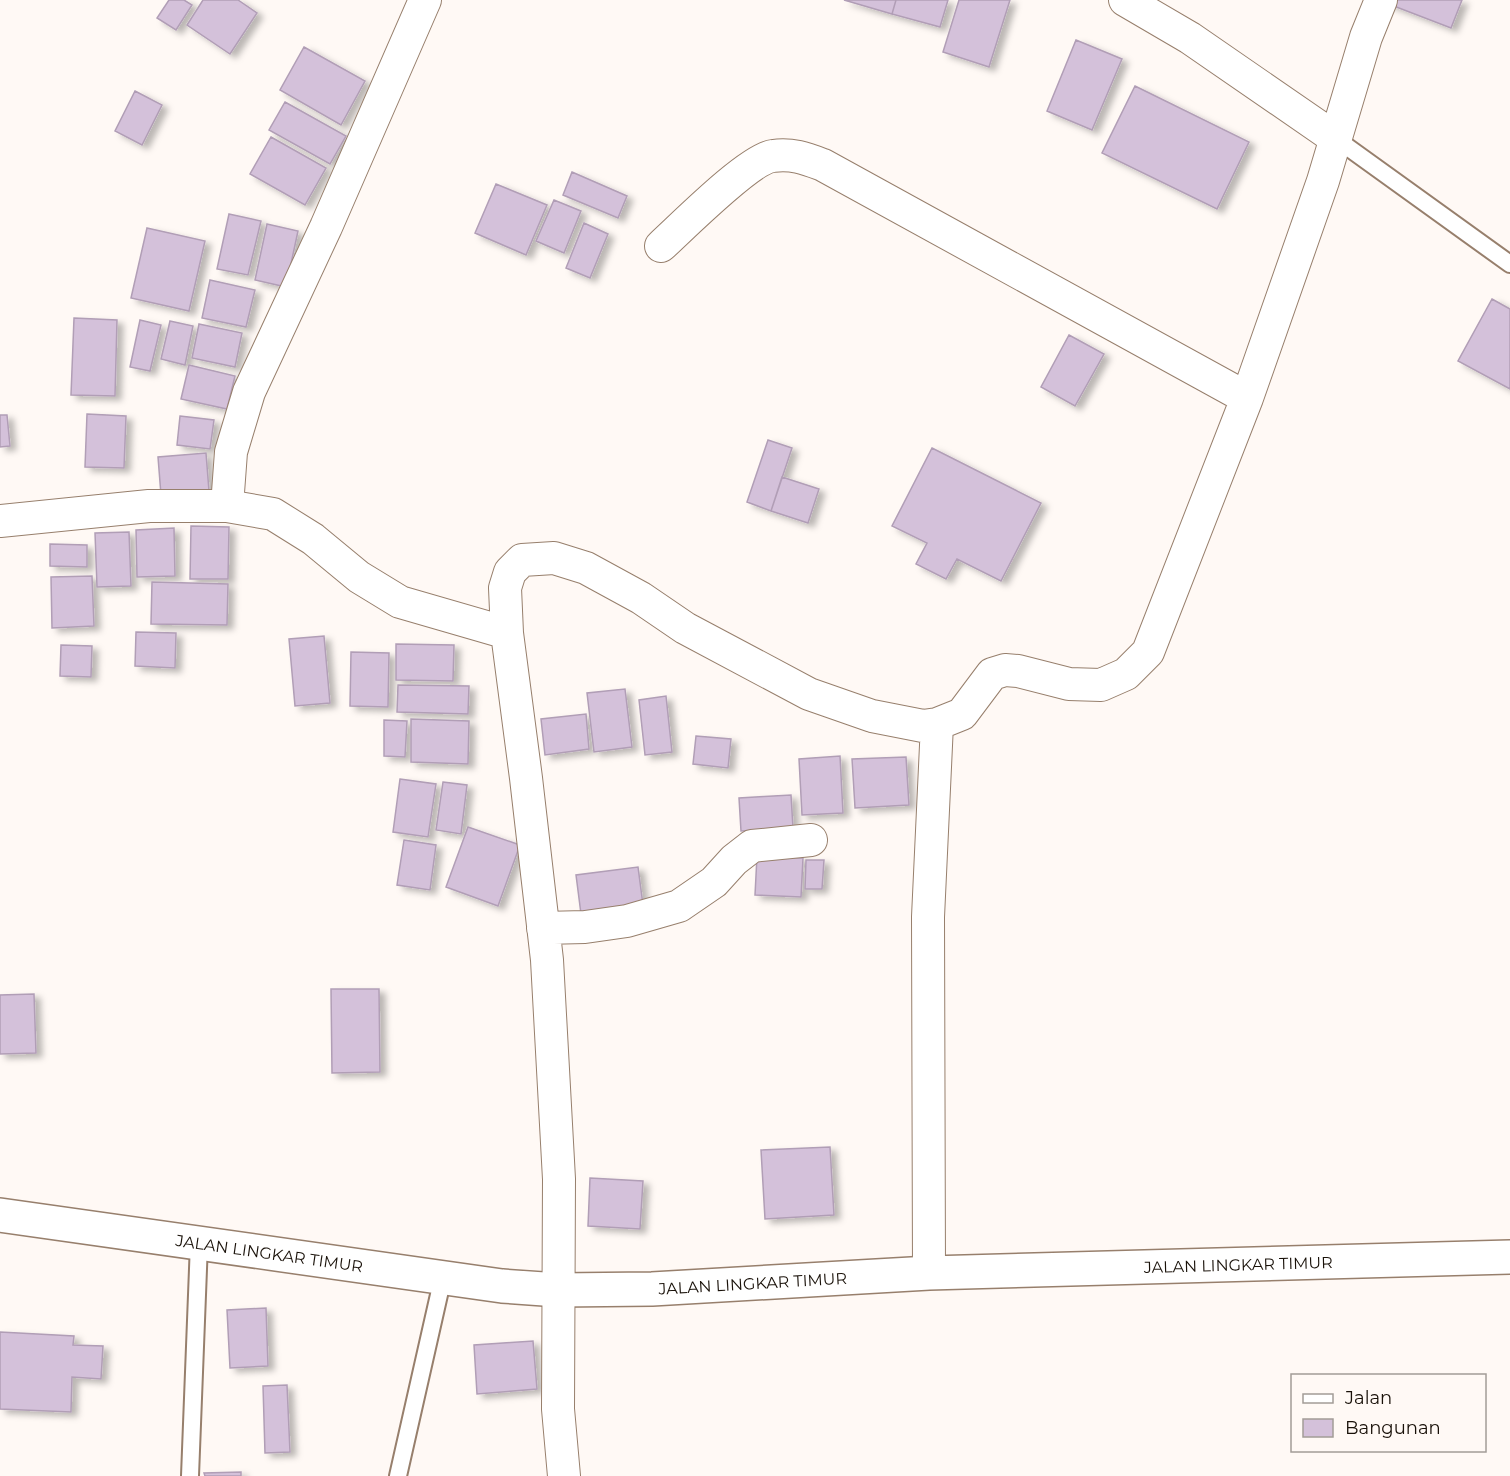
<svg xmlns="http://www.w3.org/2000/svg" width="1510" height="1476" viewBox="0 0 1510 1476" font-family="Montserrat,sans-serif">
<style>
.building{fill:#d4c1da;stroke:#b19eb6;stroke-width:1.5;filter:url(#shadow)}
.lines{fill:none;stroke-linecap:round;stroke-linejoin:round}
.lane-casing{stroke:#977f6c;stroke-width:20}
.street-casing{stroke:#977f6c;stroke-width:34}
.highway-casing{stroke:#977f6c;stroke-width:36}
.lane{stroke:#fff;stroke-width:16}
.street{stroke:#fff;stroke-width:32}
.highway{stroke:#fff;stroke-width:33}
.labels{text-anchor:middle;dominant-baseline:central;stroke-width:5;stroke-linejoin:round;paint-order:stroke}
.street-label{font-size:16px;fill:#191109;stroke:#fff9f5}
</style>
<defs>
<filter id="shadow"><feDropShadow dx="6" dy="4" stdDeviation="3" flood-color="#0004"/></filter>
</defs>
<rect width="100%" height="100%" fill="#fff9f5"/>
<path class="building" d="M169,0H184L192,5L176,30L157,18Z
M203,0H238L257,13L230,54L187,25Z
M844,0H896L892,14Z
M896,0H948L940,27L892,14Z
M959,0H1010L989,67L943,52Z
M1387,0H1462L1451,28L1386,3Z
M1076,40L1122,59L1092,130L1047,111Z
M304,47L365,81L341,125L280,90Z
M1135,86L1249,142L1217,209L1102,153Z
M135,91L162,105L142,145L115,131Z
M285,102L346,136L330,164L269,130Z
M271,137L326,168L305,205L250,174Z
M572,172L627,196L618,218L563,195Z
M496,184L547,205L526,255L475,233Z
M554,200L581,211L564,253L536,241Z
M229,214L261,221L248,275L217,269Z
M584,223L608,234L590,278L566,268Z
M267,224L298,231L286,287L255,280Z
M147,228L205,241L189,311L131,298Z
M210,280L255,290L246,327L202,318Z
M1492,299L1510,309V389L1458,361Z
M74,318L117,320L115,396L71,395Z
M140,320L161,325L150,371L130,367Z
M170,321L193,326L185,365L161,359Z
M199,324L242,333L235,367L192,358Z
M1069,335L1104,354L1075,406L1041,387Z
M189,365L235,376L227,409L181,399Z
M87,414L126,416L124,468L85,467Z
M0,415H7L10,446L0,447Z
M180,416L214,420L210,449L177,445Z
M768,440L792,448L771,511L747,502Z
M932,448L1041,503L1001,581L957,559L946,579L916,564L927,543L892,526Z
M206,453L209,491L161,495L158,457Z
M782,477L819,489L808,523L771,511Z
M191,526L229,527L228,579H190Z
M174,528L175,576L137,577L136,530Z
M129,532L131,586L97,587L95,533Z
M50,544L87,545V567L50,566Z
M92,576L94,626L52,628L51,577Z
M152,582L228,584L227,625L151,624Z
M136,632L176,633L175,668L135,666Z
M324,636L330,703L295,706L289,639Z
M396,644L454,645L453,681L396,680Z
M61,645L92,646L91,677L60,676Z
M351,652L389,653L388,707L350,706Z
M398,685L469,686L468,714L397,712Z
M625,689L632,747L594,752L587,693Z
M666,696L672,752L645,755L639,700Z
M586,714L589,749L545,755L541,719Z
M411,719L469,721L468,764L411,762Z
M384,720L407,721L405,757L384,756Z
M696,736L731,739L728,768L693,764Z
M840,756L843,813L802,815L799,759Z
M906,757L909,805L855,808L852,759Z
M400,779L436,784L428,837L393,832Z
M443,782L467,785L461,834L436,830Z
M791,795L793,828L741,831L739,798Z
M468,827L520,845L498,906L446,887Z
M404,840L436,845L430,890L397,885Z
M757,856L803,858L801,897L755,895Z
M806,860H824L822,889H805Z
M638,867L643,905L581,914L576,875Z
M331,989H379L380,1072L332,1073Z
M34,994L36,1053L0,1054V995Z
M830,1147L834,1215L765,1219L761,1150Z
M590,1178L643,1181L640,1229L588,1226Z
M266,1308L268,1366L230,1368L227,1310Z
M0,1332L74,1336L73,1345L103,1346L101,1379L72,1377L71,1412L0,1409Z
M533,1341L537,1389L477,1394L474,1345Z
M287,1385L290,1452L265,1453L263,1386Z
M241,1472V1476H205L204,1473Z"/>
<g class="lines">
<g class="lane-casing">
<path id="lane" d="M1335,138L1510,264
M190,1476L199,1243
M398,1476L443,1277"/>
</g>
<g class="street-casing">
<path id="street" d="M1125,0L1190,38L1335,138
M661,246C682,227 749,159 773,156C792,153 807,159 823,165L1247,398
M227,506L231,452L249,392L326,227L425,0
M0,521L149,506H227L273,514L313,539L359,577L400,602L507,633
M543,928L585,927L627,921L679,906L714,882L734,860L752,846L811,840
M929,1273L928,917L937,724
M564,1476L558,1409L559,1179L547,960L526,778L507,633L505,588L510,572L522,560L554,558L586,568L641,598L685,628L809,694L872,716L923,726L937,724L962,714L992,674L1005,670L1018,671L1069,684L1101,685L1126,674L1148,652L1247,398L1323,181L1366,37L1381,0"/>
</g>
<g class="highway-casing">
<g id="highway">
<path id="s1" d="M0,1215L502,1286L558,1290L652,1289L929,1273L1510,1257"/>
</g>
</g>
<use href="#lane" class="lane"/>
<use href="#street" class="street"/>
<use href="#highway" class="highway"/>
</g>
<g class="labels">
<g class="street-label">
<text stroke="none"><textPath href="#s1" startOffset="272">JALAN LINGKAR TIMUR</textPath></text>
<text stroke="none"><textPath href="#s1" startOffset="1244">JALAN LINGKAR TIMUR</textPath></text>
<text stroke="none"><textPath href="#s1" startOffset="758">JALAN LINGKAR TIMUR</textPath></text>
</g>
</g>
<rect x="1291" y="1374" width="195" height="78" fill="#fff9f5" stroke="#a39c97" stroke-width="1.5"/>
<rect x="1303" y="1394" width="30" height="9" fill="#ffffff" stroke="#a39c97" stroke-width="1.5"/>
<text x="1345" y="1404" font-size="18" fill="#191109">Jalan</text>
<rect x="1303" y="1419" width="30" height="18" fill="#d4c1da" stroke="#a39c97" stroke-width="1.5"/>
<text x="1345" y="1434" font-size="18" fill="#191109">Bangunan</text>
</svg>
